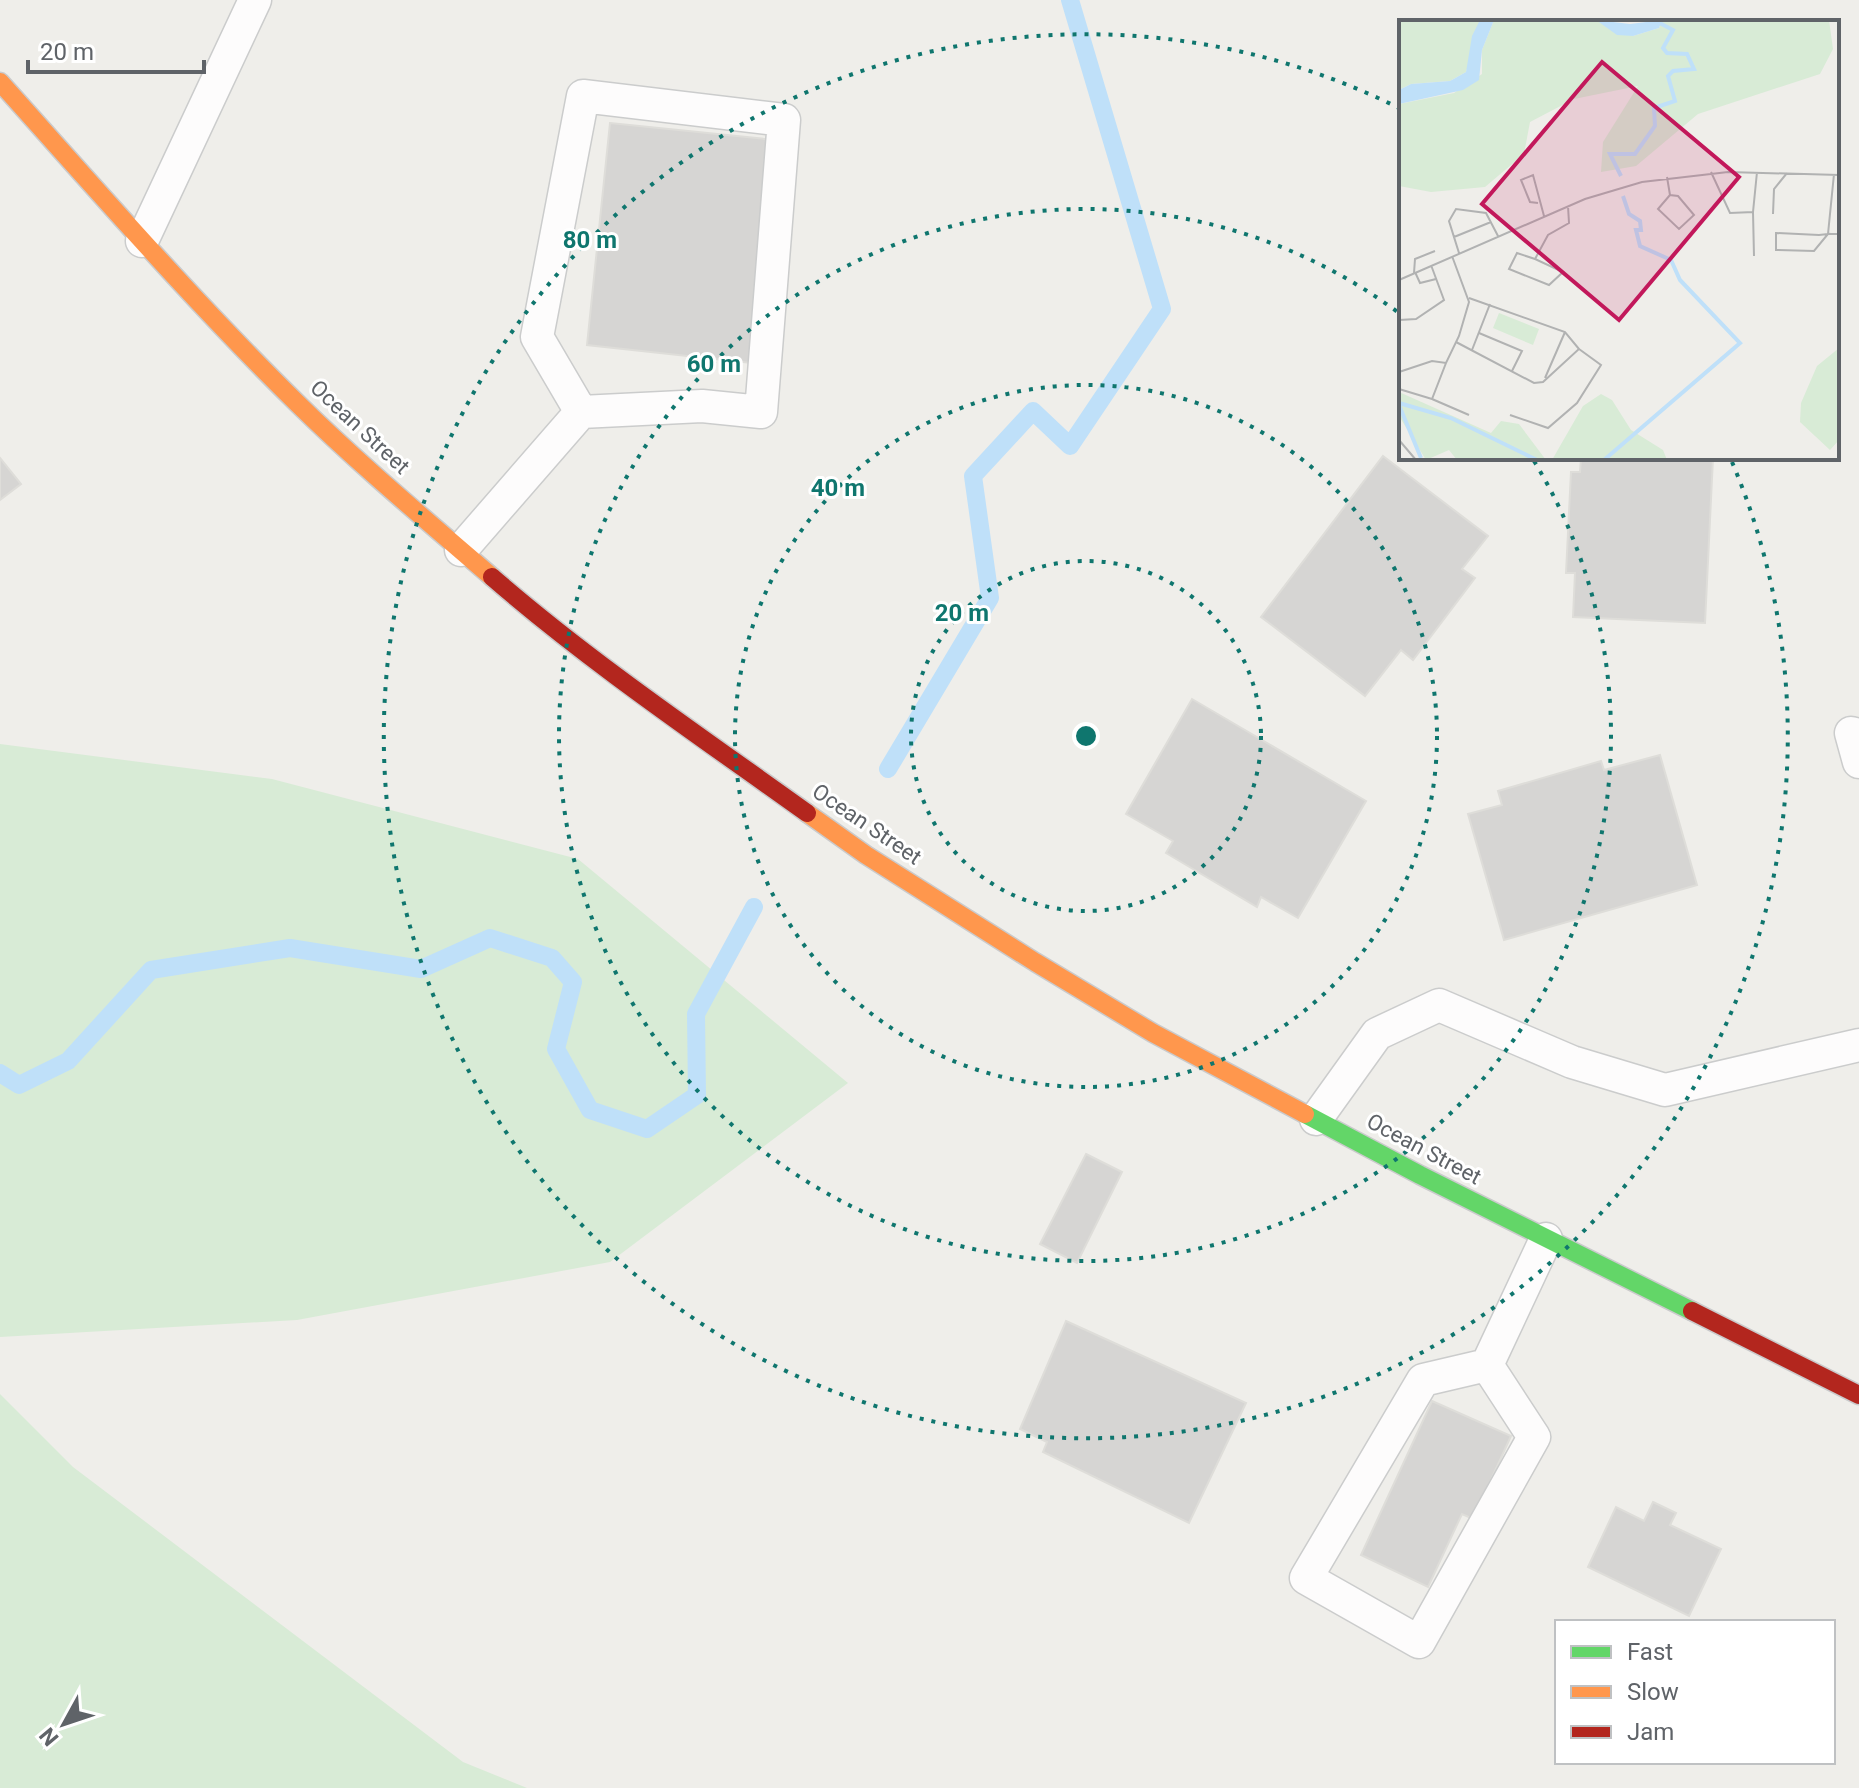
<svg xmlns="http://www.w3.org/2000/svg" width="1859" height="1788" viewBox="0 0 1859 1788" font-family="Roboto,sans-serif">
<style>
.green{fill:#d8ebd6}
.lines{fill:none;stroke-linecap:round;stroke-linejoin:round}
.stream{stroke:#bfe0f9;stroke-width:18}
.building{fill:#d6d5d3;stroke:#deddd9;stroke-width:2}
.lane-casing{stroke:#cbcccc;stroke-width:35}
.fast-casing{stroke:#cacacb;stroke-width:21}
.slow-casing{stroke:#cacacb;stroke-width:21}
.jam-casing{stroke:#cacacb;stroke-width:21}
.lane{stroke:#fdfcfc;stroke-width:32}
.fast{stroke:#63d668;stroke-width:18}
.slow{stroke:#ff974d;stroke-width:18}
.jam{stroke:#b3261e;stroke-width:18}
.ring{fill:none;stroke:#0f766e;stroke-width:4;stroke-dasharray:4 8}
.labels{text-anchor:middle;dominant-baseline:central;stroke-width:6;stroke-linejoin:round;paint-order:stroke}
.street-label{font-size:22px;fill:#5f6368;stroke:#fff}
.inset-river{fill:none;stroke:#bfe0f9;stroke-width:4}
.inset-road{fill:none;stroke:#b1b2b2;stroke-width:2}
.view{fill:#c2185b;fill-opacity:0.15;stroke:#c2185b;stroke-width:4}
.inset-edge{fill:none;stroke:#5f6368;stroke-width:4}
.centre{fill:#0f766e;stroke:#fff;stroke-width:4}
.ring-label{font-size:24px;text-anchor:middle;font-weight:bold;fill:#0f766e;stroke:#fff;stroke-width:6;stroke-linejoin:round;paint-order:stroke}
</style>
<rect width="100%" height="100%" fill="#efeeea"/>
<path class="green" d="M0,744L272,779L578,859L848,1083L610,1262L297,1320L0,1337Z
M0,1394L73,1467L463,1762L527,1788H0Z"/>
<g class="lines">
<path class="stream" d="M888,769L990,598L973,476L1033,411L1070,446L1162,309L1070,0
M0,1073L19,1085L68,1061L151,970L290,948L421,969L490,938L552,958L573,982L556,1049L590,1110L647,1129L697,1095L696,1014L754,907"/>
</g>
<path class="building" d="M610,123L775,140L751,363L587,345Z
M1383,456L1488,536L1462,569L1475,578L1413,660L1401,650L1365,696L1261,617Z
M0,458L21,484L0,500Z
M1581,458H1713L1705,623L1573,617L1575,573H1566L1571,472H1580Z
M1192,699L1366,801L1298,918L1261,897L1257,907L1166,853L1173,841L1126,814Z
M1660,755L1697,885L1504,940L1468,814L1502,805L1498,791L1601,761L1604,770Z
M1086,1154L1122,1172L1077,1263L1040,1244Z
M1066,1321L1246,1403L1189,1523L1043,1452L1047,1442L1020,1429Z
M1432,1401L1511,1436L1473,1519L1462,1514L1428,1587L1361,1555Z
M1653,1502L1676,1513L1670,1525L1721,1549L1689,1616L1588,1567L1616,1507L1644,1521Z"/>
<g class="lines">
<g class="lane-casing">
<path id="lane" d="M142,241L255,0
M461,550L581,412L537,337L583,96L784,120L761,412L702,406L581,412
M1859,735L1851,733L1859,762
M1316,1119L1377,1034L1439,1005L1572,1062L1665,1090L1859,1045
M1487,1365L1534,1437L1419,1642L1306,1578L1423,1380Z
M1487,1365L1546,1239"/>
</g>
<g class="fast-casing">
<path id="fast" d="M1305,1114L1420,1175L1692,1311"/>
</g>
<g class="slow-casing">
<path id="slow" d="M0,82C97,190 193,301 297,403C359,464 426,520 492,577
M807,813L866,855L1035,962L1153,1033L1305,1114"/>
</g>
<g class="jam-casing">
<path id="jam" d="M492,577C590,662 701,737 807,813
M1692,1311L1859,1395"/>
</g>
<use href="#lane" class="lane"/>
<use href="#fast" class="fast"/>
<use href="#slow" class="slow"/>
<use href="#jam" class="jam"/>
</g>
<g class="ring">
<circle cx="1086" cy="736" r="175"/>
<circle cx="1086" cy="736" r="351"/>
<path d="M1534 461A526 526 0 1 1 1399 313"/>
<path d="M1732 462A702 702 0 1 1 1399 108"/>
</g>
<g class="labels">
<g class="street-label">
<text transform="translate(360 427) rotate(43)">Ocean Street</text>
<text transform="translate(867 824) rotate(34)">Ocean Street</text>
<text transform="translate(1424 1149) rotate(28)">Ocean Street</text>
</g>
</g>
<g transform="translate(1399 20)">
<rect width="440" height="440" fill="#efeeea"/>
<path d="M0,0H81L67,52L51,61L12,64L0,70ZM95,0H197L234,16L260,8L263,0H430L434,29L421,54L299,94L237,146L202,152L204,122L239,66L175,79L131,102L125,134L86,167L32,172L0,166V84L55,73L83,54V30ZM100,293L140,309L134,325L94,308ZM440,328V420L431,430L401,402L402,383L418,346ZM0,372L92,413L102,401L120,404L147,440H58L50,430L27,440L0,396ZM202,374L213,380L232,410L264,430L268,440H153L184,386Z" fill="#d8ebd6"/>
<path d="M81,0H95L83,30L80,60L64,70L0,84V70L12,64L51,61L67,52L73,16ZM197,0L231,4L263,0L260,8L234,16L218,15Z" fill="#bfe0f9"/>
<path class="inset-river" d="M222,156L211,134H236L256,106L255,88L276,81L269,56L274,51L295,49L288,34L268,33L264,28L274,10L255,0M0,383L52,398L138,440M0,385L22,438M205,440L341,323L281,260L272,240L241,226L237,210H242L241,201L230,194L224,176"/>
<path class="inset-road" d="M312,152L331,193L354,192L358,152M435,154L429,214H440M268,157L271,175L279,176L295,195L280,209L259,189L271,175M139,183L131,182L122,160L134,155L145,196M354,192L355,236M374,194L375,169L388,153M377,213L420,215L429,214L415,231L377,230ZM55,217L92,202M60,233L50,201L57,189L87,193L99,216M136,239L118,233L110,249L150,265L164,252L136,239L149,215L170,203L169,186M16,252L21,263L37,259M15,253L16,239L36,231M0,260L186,179L243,162L329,152L440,155M0,300L17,299L45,280L32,245M80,313L123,331L113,351M57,322L135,363L144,362L180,329L166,312L70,278M73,330L91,284M0,352L33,341L47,343L60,316L70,282L53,236M146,358L166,312M0,369L33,379L47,343M33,379L70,395M111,395L149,408L178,383L202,345L180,329M0,420L17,440"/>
<path class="view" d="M203,42L340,157L220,300L83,184Z"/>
<rect width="440" height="440" class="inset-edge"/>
</g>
<circle cx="1086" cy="736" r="12" class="centre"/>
<g class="ring-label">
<text x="590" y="248">80 m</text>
<text x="714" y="372">60 m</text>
<text x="838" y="496">40 m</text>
<text x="962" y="621">20 m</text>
</g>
<rect x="1555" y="1620" width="280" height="144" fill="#ffffff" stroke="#bfc1c3" stroke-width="2"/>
<rect x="1571" y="1646" width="40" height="12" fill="#63d668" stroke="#bfc1c3" stroke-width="2"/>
<text x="1627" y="1660" font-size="24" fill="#5f6368">Fast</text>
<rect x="1571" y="1686" width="40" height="12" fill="#ff974d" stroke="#bfc1c3" stroke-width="2"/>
<text x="1627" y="1700" font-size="24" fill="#5f6368">Slow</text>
<rect x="1571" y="1726" width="40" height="12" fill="#b3261e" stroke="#bfc1c3" stroke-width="2"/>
<text x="1627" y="1740" font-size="24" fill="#5f6368">Jam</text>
<g transform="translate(64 1724) rotate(230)" stroke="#ffffff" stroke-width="6" paint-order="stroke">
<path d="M0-6L14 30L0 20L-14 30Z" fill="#5f6368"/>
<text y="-12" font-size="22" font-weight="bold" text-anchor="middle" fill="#5f6368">N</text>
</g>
<path d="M28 60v12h176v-12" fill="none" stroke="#5f6368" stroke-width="4"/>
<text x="40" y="60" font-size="24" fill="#5f6368" stroke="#ffffff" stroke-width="6" paint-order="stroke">20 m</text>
</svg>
